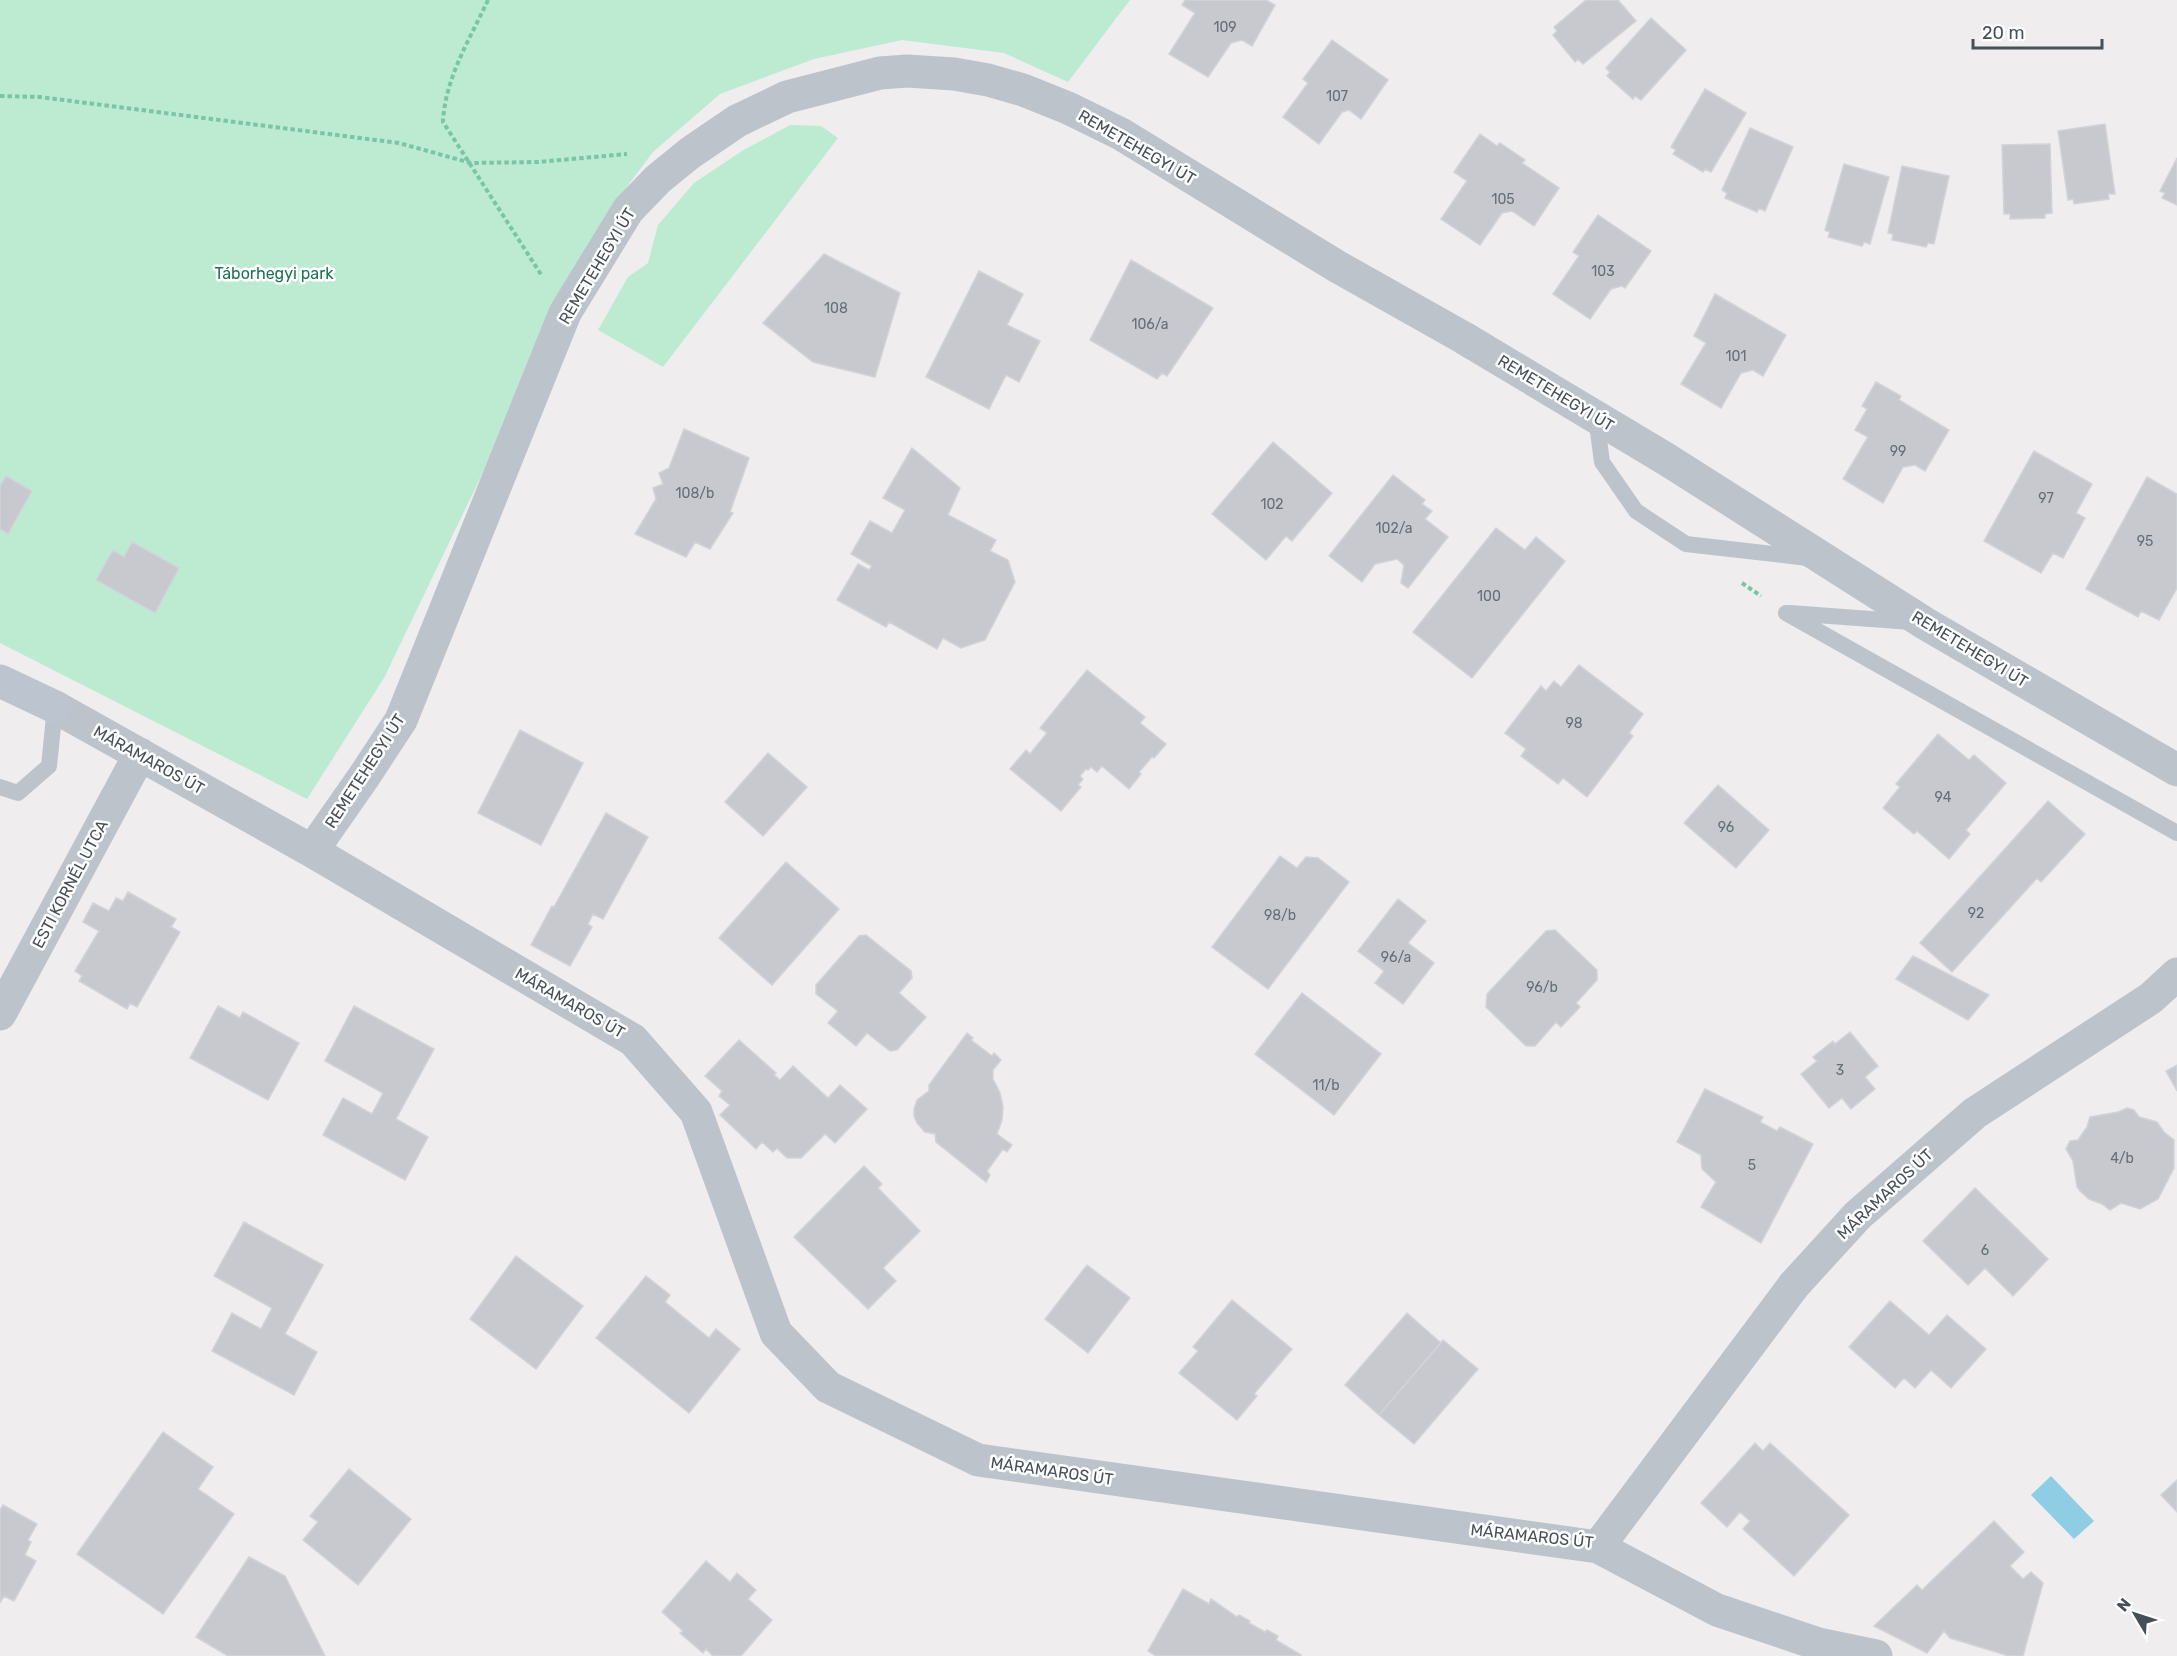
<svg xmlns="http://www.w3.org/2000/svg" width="2177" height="1656" viewBox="0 0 2177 1656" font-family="Rubik,sans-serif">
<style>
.green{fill:#bdebd2}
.water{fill:#8ecde4}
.building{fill:#c7c9cf;stroke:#d1d3d8;stroke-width:1.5}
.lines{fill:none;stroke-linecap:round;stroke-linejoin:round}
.path{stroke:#78c6a5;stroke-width:4;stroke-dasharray:4.5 3;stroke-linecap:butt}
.lane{stroke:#bcc3cb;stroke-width:16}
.street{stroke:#bcc3cb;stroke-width:33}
.secondary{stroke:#bbc4cf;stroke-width:33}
.labels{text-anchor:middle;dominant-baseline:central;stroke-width:5;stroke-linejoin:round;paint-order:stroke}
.number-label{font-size:14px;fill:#666e76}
.street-label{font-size:16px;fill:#464f58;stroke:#fff}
.park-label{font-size:16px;fill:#1d744e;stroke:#fff}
</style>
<rect width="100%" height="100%" fill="#efeded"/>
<path class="green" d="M0,0H1130L1068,82L1004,53L902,40L814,59L720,94L653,152L608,212L384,678L307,799L0,643Z
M790,125L821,126L838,138L663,367L598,330L628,277L648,263L658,225L694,183L742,151Z"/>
<path class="water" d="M2051,1476L2094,1521L2074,1539L2031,1495Z"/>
<path class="building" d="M1185,0H1266L1275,5L1252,46L1242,40L1231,43L1208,77L1169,54L1195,13L1182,5Z
M1586,0H1618L1636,21L1583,64L1578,59L1575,62L1553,35L1557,31L1554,27Z
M1651,18L1686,50L1641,100L1635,96L1633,99L1607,76L1610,72L1606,68Z
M1332,40L1388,80L1361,119L1349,110L1342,112L1319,144L1283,117L1308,83L1303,79Z
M1705,89L1746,113L1711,172L1705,169L1703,172L1673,154L1676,150L1671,147Z
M2105,124L2115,194H2108L2109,199L2074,204L2073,199L2068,200L2058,131Z
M1750,128L1793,147L1765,211L1759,208L1757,212L1725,198L1727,193L1722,190Z
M1480,134L1497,146L1500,143L1525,160L1522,163L1559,188L1534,226L1512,211L1502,213L1480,245L1441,219L1467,181L1454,172Z
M2050,144L2052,213L2045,214V218L2010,219V214H2004L2002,145Z
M2177,158V205L2162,198L2165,193L2160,191Z
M1844,164L1889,177L1870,244L1864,242L1862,246L1828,237L1830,232L1825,230Z
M1902,166L1949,176L1934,244L1928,243L1926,247L1892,240L1893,234L1888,233Z
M1598,215L1651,251L1625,288L1622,286L1611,289L1590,319L1553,294L1579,256L1573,252Z
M824,254L900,293L875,377L813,362L763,323Z
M1131,260L1213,308L1167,376L1162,373L1157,379L1090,340Z
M979,271L1023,294L1007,325L1040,341L1019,382L1006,375L989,409L926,377Z
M1715,294L1786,335L1763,376L1753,370L1741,373L1721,408L1681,384L1706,343L1694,336Z
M1876,382L1901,396L1899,400L1949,430L1925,471L1915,465L1903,467L1883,503L1843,479L1868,437L1855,430L1867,409L1862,406Z
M684,429L749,458L730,512L733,513L710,549L695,542L686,557L635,534L656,499L653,488L663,484L659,473L669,468Z
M1273,442L1332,493L1292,541L1286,536L1266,560L1212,514Z
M912,448L960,488L948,515L996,540L990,551L1008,560L1015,582L985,640L961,648L943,638L937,649L889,622L886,627L837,600L858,564L869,570L872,566L851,554L870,521L892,533L905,510L883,498Z
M2034,451L2092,484L2076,513L2085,518L2063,558L2053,553L2041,573L1984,541Z
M1393,475L1425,500L1422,504L1432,511L1425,519L1448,537L1408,588L1401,583L1404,565L1397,559L1375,564L1362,582L1329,556Z
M6,476L32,491L8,534L0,529V486Z
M2147,477L2177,494V588L2159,620L2141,611L2138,617L2086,589Z
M1496,528L1525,550L1536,537L1565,561L1472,678L1413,632Z
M132,542L179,568L155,613L96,580L113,550L124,557Z
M1579,665L1643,714L1629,733L1633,736L1587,797L1563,778L1558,784L1521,756L1526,749L1505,733L1541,686L1546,691L1554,681L1561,687Z
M1087,670L1145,717L1140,723L1166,744L1154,758L1152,757L1139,772L1141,774L1129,789L1102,766L1097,772L1091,767L1088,770L1086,769L1080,776L1083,779L1078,785L1081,787L1061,811L1010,769L1026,750L1030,754L1047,733L1040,728Z
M520,730L583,763L541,845L478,813Z
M1938,734L1969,760L1974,755L2006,783L1966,830L1970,834L1949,859L1917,831L1914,834L1883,808L1900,787L1896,784Z
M768,753L807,787L763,836L725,802Z
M1718,785L1769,830L1736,868L1684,823Z
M2048,801L2085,834L2041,882L2037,878L1952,972L1920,943Z
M606,813L648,837L603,919L593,914L588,924L592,927L570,966L531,945L552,906L554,907Z
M1280,856L1297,868L1306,857L1318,858L1349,882L1268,989L1212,947Z
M786,862L839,909L772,985L719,938Z
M128,892L176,919L171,927L180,932L137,1007L130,1003L127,1009L79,981L82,976L75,971L99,931L83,922L93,903L109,911L116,898L123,901Z
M1398,899L1426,921L1408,943L1434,963L1403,1004L1375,983L1384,971L1358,951Z
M1555,930L1597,970V980L1576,1003L1580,1007L1561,1027L1556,1022L1535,1046H1526L1486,1007L1487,994L1546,931Z
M866,935L911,971L912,978L899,993L926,1017L897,1050L890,1051L867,1033L856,1046L828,1023L838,1011L816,994V985L859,936Z
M1913,956L1989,995L1968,1020L1896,979Z
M1302,993L1381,1054L1334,1115L1255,1054Z
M218,1006L240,1018L243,1012L299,1043L268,1100L190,1058Z
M354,1006L434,1049L396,1119L428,1137L405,1180L323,1135L343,1098L372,1114L383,1093L325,1061Z
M1850,1032L1878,1066L1865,1077L1875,1089L1851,1109L1842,1098L1829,1108L1801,1074L1817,1061L1813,1057L1833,1041L1835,1044Z
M967,1033L973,1038L971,1040L992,1056L994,1053L1001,1060L993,1070V1079L1000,1093L1003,1107L1002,1120L997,1134L1012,1145L1007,1152L1003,1149L987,1171L990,1175L986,1182L936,1142L935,1134L925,1132L917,1123L914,1116V1109L917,1100L929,1091V1085Z
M739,1040L776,1073L774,1075L780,1080L793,1066L828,1098L840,1085L867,1109L835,1143L825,1134L801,1158H787L777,1148L773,1152L762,1142L756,1149L720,1115L730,1105L719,1096L722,1091L705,1076Z
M2177,1065V1091L2166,1071Z
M1705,1089L1763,1117L1760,1122L1777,1131L1780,1127L1813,1144L1761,1243L1701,1207L1716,1182L1702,1169L1701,1155L1677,1142Z
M2127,1108L2134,1110L2139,1117L2157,1122L2164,1132L2174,1140V1168L2158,1199L2140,1209L2121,1203L2110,1210L2102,1204L2089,1199L2080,1191L2077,1187L2073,1161L2066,1149L2070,1141L2078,1140L2087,1127L2090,1117L2118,1112Z
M864,1166L882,1184L878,1188L920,1231L883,1268L896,1281L868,1309L794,1237Z
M1975,1188L2048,1259L2013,1296L1985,1268L1968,1285L1923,1241Z
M244,1222L323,1265L285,1334L317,1352L294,1395L212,1351L232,1313L261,1329L272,1308L214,1276Z
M516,1256L583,1306L536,1369L470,1319Z
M1087,1265L1130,1298L1088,1353L1045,1319Z
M646,1276L670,1295L665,1302L709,1338L716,1329L740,1349L689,1413L596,1338Z
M1232,1300L1292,1349L1254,1394L1257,1396L1237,1420L1179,1373L1198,1351L1193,1347Z
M1890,1301L1929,1335L1947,1315L1986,1349L1951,1388L1931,1370L1915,1388L1904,1378L1895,1388L1849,1347Z
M1407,1313L1441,1343L1379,1415L1345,1385Z
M1443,1340L1478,1369L1414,1444L1379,1415Z
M163,1432L213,1467L198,1489L234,1514L163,1614L77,1554Z
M1755,1443L1763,1451L1770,1443L1849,1515L1794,1576L1743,1529L1750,1521L1740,1512L1727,1527L1701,1503Z
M349,1469L411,1519L358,1585L303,1540L318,1522L310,1516Z
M2177,1480V1512L2161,1495Z
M3,1505L37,1524L28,1540L31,1542L25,1555L36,1561L14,1601L4,1596L0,1603V1510Z
M1994,1521L2024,1552L2010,1566L2023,1579L2031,1572L2043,1583L2023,1656H2009L1950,1638L1944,1631L1927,1653L1874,1626L1917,1585L1922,1590Z
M249,1557L285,1576L325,1656H228L196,1637Z
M706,1561L730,1582L737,1573L756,1590L748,1599L772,1620L741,1656H713L706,1649L703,1653L680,1633L683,1631L662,1612Z
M1183,1589L1209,1604L1211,1599L1237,1617L1239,1615L1250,1621L1249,1623L1265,1632L1267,1630L1278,1636L1276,1640L1301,1655V1656H1156L1148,1651Z"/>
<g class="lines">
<path class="path" d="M488,0C470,39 445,78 443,122L542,276
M0,96L40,97L399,143L471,163L538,162L627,154
M1742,583L1761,596"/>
<path class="lane" d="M1596,417L1602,462L1636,511L1686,544L1808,558
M1786,613L2177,833
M1790,613L1911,622
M0,787L18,793L49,766L55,707"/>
<path class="street" d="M55,707L312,851L633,1040L696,1112L776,1333L828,1387L978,1460L1598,1547L1717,1610L1818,1644L1876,1656
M312,851L365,775L401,720L565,313L628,210L658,179L690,153L737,121L787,97L880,73L907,71L954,74L988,80L1023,90L1068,108L1121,134L1338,267L1464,338L1666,459L1926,624L2177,770
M0,1014L140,754
M1598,1547L1794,1285L1858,1215L1975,1113L2151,998L2177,974"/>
<path class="secondary" d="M0,681L55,707"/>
</g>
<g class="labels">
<g class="number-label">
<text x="1225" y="27">109</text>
<text x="1337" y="96">107</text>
<text x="1503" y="199">105</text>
<text x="1603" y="271">103</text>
<text x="836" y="308">108</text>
<text x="1150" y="324">106/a</text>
<text x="1736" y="356">101</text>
<text x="1898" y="451">99</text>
<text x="695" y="493">108/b</text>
<text x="2046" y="498">97</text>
<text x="1272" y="504">102</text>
<text x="1394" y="528">102/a</text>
<text x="2145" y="541">95</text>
<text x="1489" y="596">100</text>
<text x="1574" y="723">98</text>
<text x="1943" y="797">94</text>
<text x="1726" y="827">96</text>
<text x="1976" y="913">92</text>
<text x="1280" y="915">98/b</text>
<text x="1396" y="957">96/a</text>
<text x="1542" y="987">96/b</text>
<text x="1840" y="1070">3</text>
<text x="1326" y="1085">11/b</text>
<text x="2122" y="1158">4/b</text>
<text x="1752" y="1165">5</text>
<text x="1985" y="1250">6</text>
</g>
<g class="street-label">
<text transform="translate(1137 147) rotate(30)">REMETEHEGYI ÚT</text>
<text transform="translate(597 266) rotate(-59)">REMETEHEGYI ÚT</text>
<text transform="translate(1556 393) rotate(31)">REMETEHEGYI ÚT</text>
<text transform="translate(1970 649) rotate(31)">REMETEHEGYI ÚT</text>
<text transform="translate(149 760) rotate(29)">MÁRAMAROS ÚT</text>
<text transform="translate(365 771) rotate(-57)">REMETEHEGYI ÚT</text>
<text transform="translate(70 884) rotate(-62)">ESTI KORNÉL UTCA</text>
<text transform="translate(570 1003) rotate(30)">MÁRAMAROS ÚT</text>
<text transform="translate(1885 1194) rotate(-43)">MÁRAMAROS ÚT</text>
<text transform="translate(1052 1471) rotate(8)">MÁRAMAROS ÚT</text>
<text transform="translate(1532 1536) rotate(6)">MÁRAMAROS ÚT</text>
</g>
<g class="park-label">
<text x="274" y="273">Táborhegyi park</text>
</g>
</g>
<g transform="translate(2135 1614) rotate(309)" stroke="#ffffff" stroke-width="4.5" paint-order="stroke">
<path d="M0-4.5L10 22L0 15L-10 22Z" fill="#464f58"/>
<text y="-9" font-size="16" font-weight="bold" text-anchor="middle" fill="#464f58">N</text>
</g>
<path d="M1973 39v9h129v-9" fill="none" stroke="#464f58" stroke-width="3"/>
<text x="1982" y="39" font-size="18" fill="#464f58" stroke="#ffffff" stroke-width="4.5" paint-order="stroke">20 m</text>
</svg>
